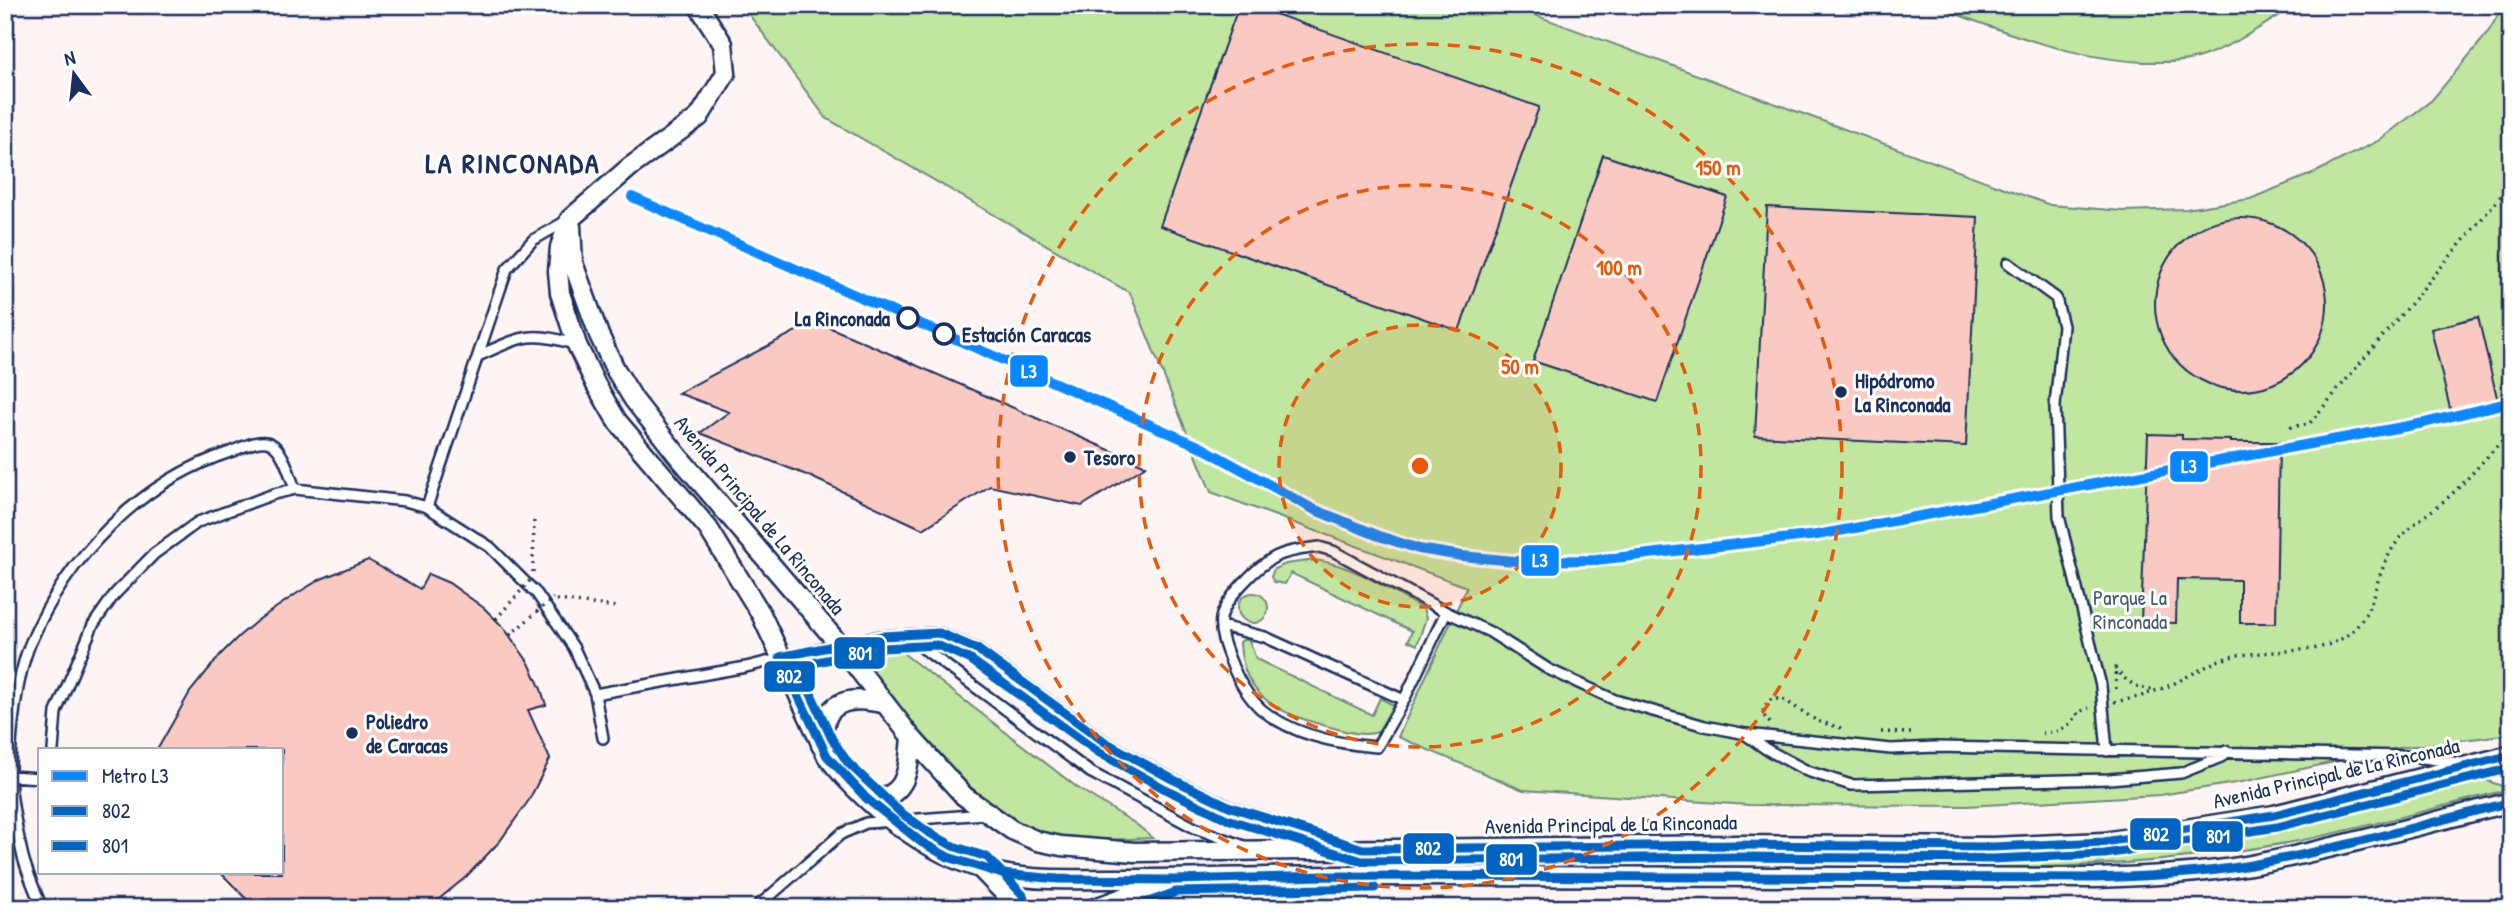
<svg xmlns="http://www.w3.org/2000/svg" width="2516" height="913" viewBox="0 0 2516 913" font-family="'Patrick Hand',sans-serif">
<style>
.green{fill:#c1e6a0;stroke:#6e8a7f;stroke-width:2}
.building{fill:#facac2;stroke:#1b2f5e;stroke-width:2}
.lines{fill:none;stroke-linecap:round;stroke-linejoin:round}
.service-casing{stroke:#1b2f5e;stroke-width:14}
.minor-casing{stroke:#1b2f5e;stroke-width:23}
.path{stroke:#1b2f5e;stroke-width:3.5;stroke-dasharray:2 5;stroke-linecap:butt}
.service{stroke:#fff;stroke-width:9}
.minor{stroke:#fff;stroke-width:18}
.path-bridge{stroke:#1b2f5e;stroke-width:3.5;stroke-dasharray:2 5;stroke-linecap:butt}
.bus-1-casing{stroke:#fff;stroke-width:14}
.bus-2-casing{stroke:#fff;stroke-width:14}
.bus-1{stroke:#0064c3;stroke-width:9}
.bus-2{stroke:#0064c3;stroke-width:9}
.metro-1-casing{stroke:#fff;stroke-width:16}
.metro-1{stroke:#0887ff;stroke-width:10}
.ring{fill:none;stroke:#e8590c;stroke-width:3.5;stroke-dasharray:12 9}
.stop-dot{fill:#fff;stroke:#1b2f5e;stroke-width:3.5}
.poi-dot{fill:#1b2f5e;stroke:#fff;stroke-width:2.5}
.labels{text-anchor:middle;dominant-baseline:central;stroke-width:6;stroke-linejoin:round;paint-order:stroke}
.stop-label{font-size:21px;font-weight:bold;fill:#1b2f5e;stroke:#fff;text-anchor:end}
.poi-label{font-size:21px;font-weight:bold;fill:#1b2f5e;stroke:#fff;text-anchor:start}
.street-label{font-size:21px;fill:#1b2f5e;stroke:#fff}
.park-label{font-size:21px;fill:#445d6e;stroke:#fff}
.district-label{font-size:28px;font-weight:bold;letter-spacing:2px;fill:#1b2f5e;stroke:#fff}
.centre{fill:#e8590c;stroke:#fff;stroke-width:3.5}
.ring-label{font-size:21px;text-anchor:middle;font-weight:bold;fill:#e8590c;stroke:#fff;stroke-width:6;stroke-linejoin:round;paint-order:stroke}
.line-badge{stroke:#fff;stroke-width:2.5}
.badge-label{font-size:19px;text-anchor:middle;font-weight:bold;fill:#fff}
</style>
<rect width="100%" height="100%" fill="#fef4f3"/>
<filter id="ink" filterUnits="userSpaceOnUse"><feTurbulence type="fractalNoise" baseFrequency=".0143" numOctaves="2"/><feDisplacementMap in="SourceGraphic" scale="14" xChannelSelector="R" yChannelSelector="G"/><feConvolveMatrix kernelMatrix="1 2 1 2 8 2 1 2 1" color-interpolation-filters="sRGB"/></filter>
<g filter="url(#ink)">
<path class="green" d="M742,5H1508L2050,205L2123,211L2186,209L2250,199L2316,172L2378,141L2432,100L2487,34L2504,5H2511V734L2399,748L2242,782L2160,795L1967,806L1749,805L1523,790L1398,737L1467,587L1211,492L1130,293L826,118Z
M1932,5H2296C2265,24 2232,47 2197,58C2180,63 2160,62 2143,62C2069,58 2001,31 1932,5Z
M1315,560C1354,565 1389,590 1423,609L1426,618L1417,645L1408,641L1412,631L1291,573L1285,584L1274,582L1271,577L1274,569L1286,564Z
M1238 608a15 15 0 1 1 30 0a15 15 0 1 1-30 0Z
M1243,640H1249L1256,659L1372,715L1380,698L1393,705L1378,732C1362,737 1346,731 1330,727C1281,714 1242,699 1240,642Z
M895,647L1078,788L1136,824L1153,838C1123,839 1092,842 1063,837C979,824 901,713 852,649Z
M2476,777L2511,789C2440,806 2369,827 2298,841C2184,862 2067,870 1952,867L2090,859L2218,841Z"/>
<path class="building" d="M1239,5H1250L1539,107L1459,331L1160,226Z
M1603,155L1727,197L1657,402L1533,361Z
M1767,207L1978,217L1966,446L1755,436Z
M2155 304a86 86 0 1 1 172 0a86 86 0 1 1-172 0Z
M2478,317L2499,406L2452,417L2431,329Z
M815,321L1146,466L1082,506L990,486L923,529L809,476L700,433L729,412L678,393Z
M2148,434L2182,435V439L2231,440V442H2279L2276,623H2240V580L2177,579L2176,623L2141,622Z
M368,560L420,589L428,574L449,583L484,608L504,628L529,663L541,689L546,705L528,710L550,759L529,800L500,841L466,877L428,908H255L221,873H282V750H157L190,692L221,654L239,636L258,620L299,592L321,579Z"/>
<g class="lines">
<g class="service-casing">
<path id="service" d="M2008,263L2056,298L2063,326L2055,406L2059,516L2101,686L2107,751
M478,356C519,338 530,329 576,345
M427,507L507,269L533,240L568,220
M1319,547L1333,551L1446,612L1404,700L1377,747C1338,744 1292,735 1261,709C1247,696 1237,678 1230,660C1225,647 1219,632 1221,618C1226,597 1258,565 1277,556C1290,550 1305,549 1319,547Z
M1446,612L1490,632L1548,669L1615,700L1705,726L1746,734L1891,749L1935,747L2408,756L2460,763
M1221,626L1265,637L1404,700
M905,635L1090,772L1195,828L1244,846
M595,694L746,667L839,644L882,636L939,633L977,649L1105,742L1172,779L1231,807L1348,845
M1746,735L1766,749L1807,771L1851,785L2109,779L2181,773L2221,757L2226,751
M53,750L56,712L93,625L114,595L154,554L198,522L274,494L295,489L405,501L427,507L490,547L537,594L574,648L595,694L603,738
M10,776L40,778
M42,908C35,890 26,871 22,853C17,830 10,798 10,775C10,737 16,679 30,644C67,557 139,482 230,452C241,448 259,438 270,443C284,450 290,476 295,489
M756,908L841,834L866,823L985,814"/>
</g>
<g class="minor-casing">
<path id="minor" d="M698,5L723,44L726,73L699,117L630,167L570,219L560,247L558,271L560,293L577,345L596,385L617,421L708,528L761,614L827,756C869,810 935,861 1003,874C1037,881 1074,879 1109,879C1185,880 1262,876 1339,876C1591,876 1844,877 2096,878C2148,876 2199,874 2251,865C2338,848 2424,824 2511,802
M571,226L573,263L599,335L615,369L634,400L678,456L839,644L911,737L964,796L1012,830L1037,841L1061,846L1135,852L1739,845L1992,847L2104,842L2274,815L2511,755
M821,745C823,737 824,725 827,717C837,696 864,699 882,703
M867,799C908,800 908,770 911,737
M981,869L1013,902L1014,908
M1095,908L1161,884"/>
</g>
<path class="path" d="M2290,427L2309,424L2511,184
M533,572L534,516
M557,600L617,607
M2116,689L2115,668C2125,681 2137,689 2154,690
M2114,702L2139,697L2171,685L2217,661L2237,655L2313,649C2385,634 2364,580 2401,537C2417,519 2438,508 2455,491C2474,473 2491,451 2511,432
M1770,723L1764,716L1763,707L1773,698L1786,701L1817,721L1845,729
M1881,732L1911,733
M2042,733C2058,733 2067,728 2078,715L2077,713L2089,708"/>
<use href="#service" class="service"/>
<use href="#minor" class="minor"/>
<path class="path-bridge" d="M496,619L533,577
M510,635L553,598"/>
<g class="bus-1-casing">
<path id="bus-1" d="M2511,755L2274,815L2104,842L1992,847L1739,845L1363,849L1231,807L1172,779L1105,742L977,649L939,633L882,636L780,657L827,756L867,799L921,842L948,857L1002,874L1058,879L1174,880L1324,876L2096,878C2148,876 2200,874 2251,865C2338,849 2425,824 2511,802"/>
</g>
<g class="bus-2-casing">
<path id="bus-2" d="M1026,906L1023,895L987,857L953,846L928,832L900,812L848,763L832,739L798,666L884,648L937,645L971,660L1098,752L1167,790L1227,819L1362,861L1739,857L1992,859L2105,854L2277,827L2511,768
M1132,908L1176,892L1375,888"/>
</g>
<use href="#bus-1" class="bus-1"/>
<use href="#bus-2" class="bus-2"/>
<g class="metro-1-casing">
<path id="metro-1" d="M632,197L1201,447L1313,509L1379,536L1419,549L1462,556L1514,561L1596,560L1817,535L2424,423L2511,402"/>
</g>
<use href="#metro-1" class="metro-1"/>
</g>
</g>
<circle cx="1420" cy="466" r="141" fill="#e8590c" fill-opacity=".12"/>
<g class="ring">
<circle cx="1420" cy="466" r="141"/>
<circle cx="1420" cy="466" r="281"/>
<circle cx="1420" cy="466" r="422"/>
</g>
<g class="stop-dot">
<circle cx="908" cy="318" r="10"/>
<circle cx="944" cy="334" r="10"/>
</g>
<g class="poi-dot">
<circle cx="1841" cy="392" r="7"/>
<circle cx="1070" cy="457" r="7"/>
<circle cx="352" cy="733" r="7"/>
</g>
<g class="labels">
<g class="stop-label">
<text x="890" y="318">La Rinconada</text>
<text x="962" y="334" text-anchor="start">Estación Caracas</text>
</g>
<g class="poi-label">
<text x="1855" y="380">Hipódromo<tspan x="1855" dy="24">La Rinconada</tspan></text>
<text x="1084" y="457">Tesoro</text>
<text x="366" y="721">Poliedro<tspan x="366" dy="24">de Caracas</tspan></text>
</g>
<g class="street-label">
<text transform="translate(760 515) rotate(50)">Avenida Principal de La Rinconada</text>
<text transform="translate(2336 773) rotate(-13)">Avenida Principal de La Rinconada</text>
<text transform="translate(1611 824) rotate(-1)">Avenida Principal de La Rinconada</text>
</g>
<g class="park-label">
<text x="2130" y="597">Parque La<tspan x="2130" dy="24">Rinconada</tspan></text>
</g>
<g class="district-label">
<text x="513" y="163">LA RINCONADA</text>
</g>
</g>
<circle cx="1420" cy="466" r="10" class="centre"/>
<g class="ring-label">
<text x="1718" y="175">150 m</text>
<text x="1619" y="275">100 m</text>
<text x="1520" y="374">50 m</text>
</g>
<g class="line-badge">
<rect x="1009" y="354" width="40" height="34" rx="7" fill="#0887ff"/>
<rect x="2169" y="450" width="40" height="33" rx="7" fill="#0887ff"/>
<rect x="1520" y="544" width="40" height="33" rx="7" fill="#0887ff"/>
<rect x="833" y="636" width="53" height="34" rx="7" fill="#0064c3"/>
<rect x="763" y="660" width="53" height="33" rx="7" fill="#0064c3"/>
<rect x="2129" y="817" width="53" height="34" rx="7" fill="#0064c3"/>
<rect x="2191" y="820" width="53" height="33" rx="7" fill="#0064c3"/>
<rect x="1402" y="832" width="53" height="33" rx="7" fill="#0064c3"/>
<rect x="1485" y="843" width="53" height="33" rx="7" fill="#0064c3"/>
</g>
<g class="badge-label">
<text x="1029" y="378">L3</text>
<text x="2189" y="473">L3</text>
<text x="1540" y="567">L3</text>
<text x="860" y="660">801</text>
<text x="789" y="683">802</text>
<text x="2156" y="841">802</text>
<text x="2218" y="843">801</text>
<text x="1428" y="855">802</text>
<text x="1511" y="866">801</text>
</g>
<rect width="2516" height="913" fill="none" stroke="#fff" stroke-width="28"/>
<rect x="14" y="14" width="2488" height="885" fill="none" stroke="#1b2f5e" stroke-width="2.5" filter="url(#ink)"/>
<rect x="38" y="748" width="245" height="126" fill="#ffffff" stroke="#a4acbf" stroke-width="2"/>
<rect x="52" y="771" width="35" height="10" fill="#0887ff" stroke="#a4acbf" stroke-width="2"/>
<text x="102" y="783" font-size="21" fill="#1b2f5e">Metro L3</text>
<rect x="52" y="806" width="35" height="10" fill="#0064c3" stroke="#a4acbf" stroke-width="2"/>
<text x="102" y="818" font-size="21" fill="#1b2f5e">802</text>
<rect x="52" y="841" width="35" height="10" fill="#0064c3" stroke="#a4acbf" stroke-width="2"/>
<text x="102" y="853" font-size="21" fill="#1b2f5e">801</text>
<g transform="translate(74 74) rotate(345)" stroke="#ffffff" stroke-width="5" paint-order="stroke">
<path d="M0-5L12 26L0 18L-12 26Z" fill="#1b2f5e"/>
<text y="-10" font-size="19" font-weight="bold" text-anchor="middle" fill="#1b2f5e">N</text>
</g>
</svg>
